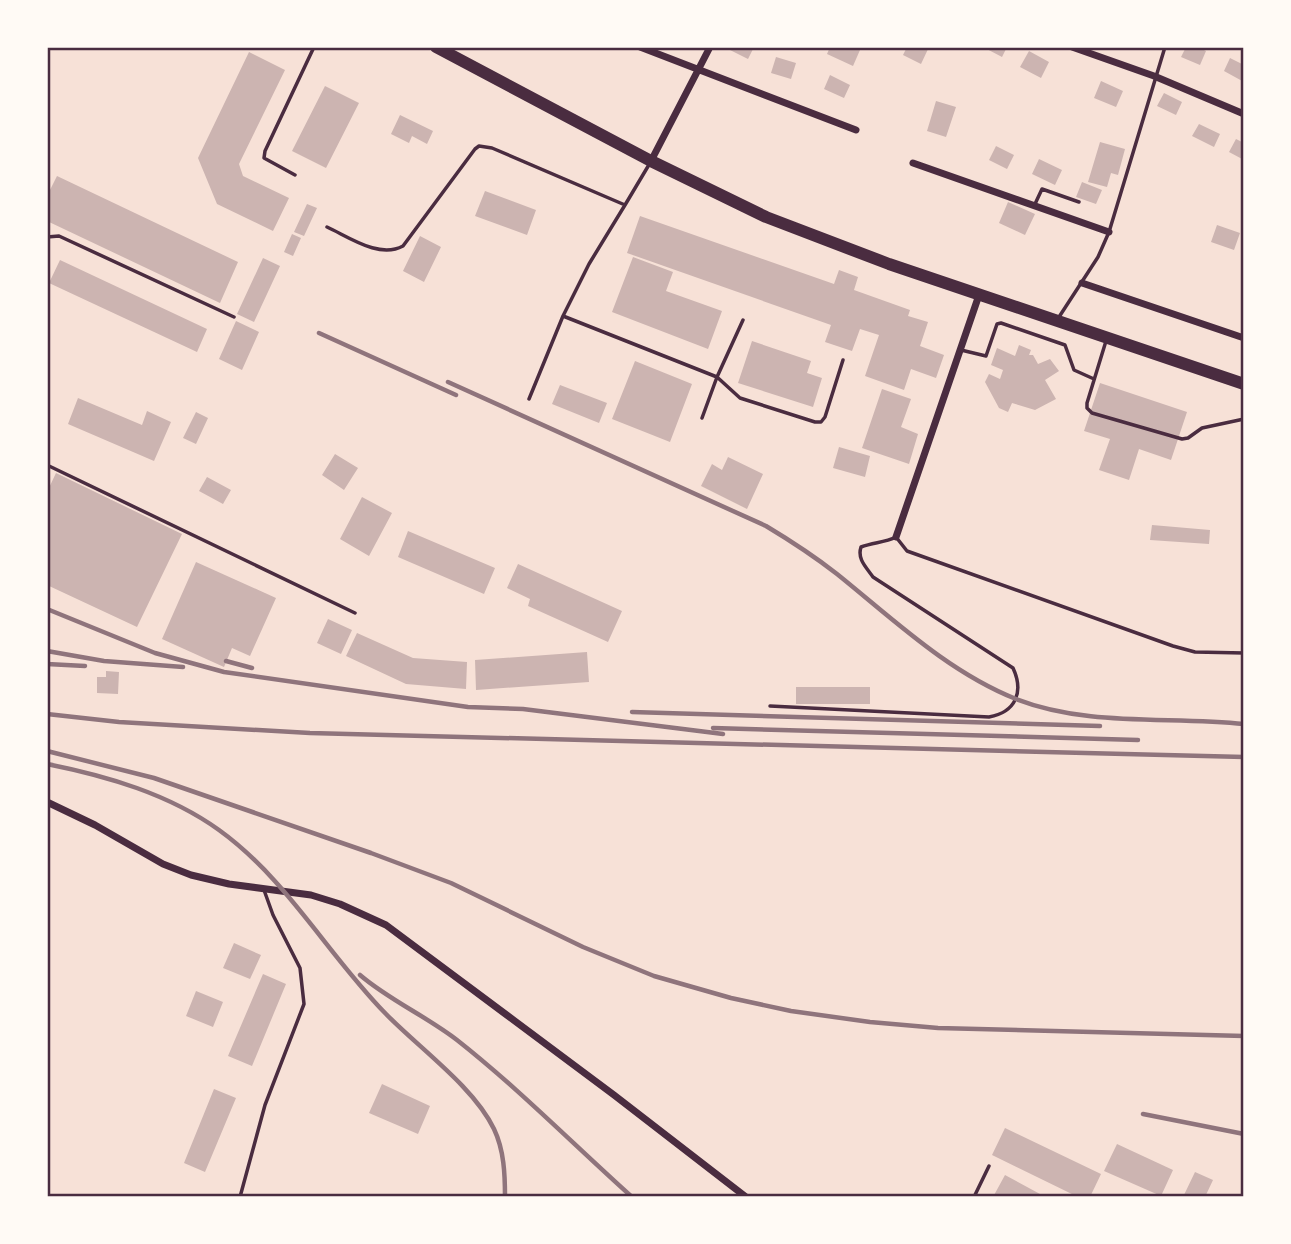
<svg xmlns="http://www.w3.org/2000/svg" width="1291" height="1244" viewBox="0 0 1291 1244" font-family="Barlow,sans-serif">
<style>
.building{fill:#ccb4b1}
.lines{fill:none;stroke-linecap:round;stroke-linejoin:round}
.service{stroke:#4a2c40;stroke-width:3.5}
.minor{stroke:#4a2c40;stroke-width:7}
.primary{stroke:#4a2c40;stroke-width:12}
.rail{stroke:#8f747c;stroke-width:4.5}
.neatline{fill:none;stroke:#4a2c40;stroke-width:2.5}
</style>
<rect width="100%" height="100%" fill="#f7e1d7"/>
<path class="building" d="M724,47H754L748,59Z
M830,47H853L860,50L853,66L827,54Z
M907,47H929L921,64L903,55Z
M983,47H1007L1002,57Z
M1186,47H1198L1206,51L1200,65L1181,57Z
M1029,51L1049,62L1041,78L1020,67Z
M249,52L285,70L239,164L243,176L289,198L273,231L217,204L198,158Z
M776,57L796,63L791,79L771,73Z
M1230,58L1244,65V82L1224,71Z
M830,75L850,85L844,98L824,89Z
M1101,81L1123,91L1116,107L1094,98Z
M325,86L359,103L326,168L292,151Z
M1164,93L1182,102L1176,115L1157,106Z
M936,101L956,107L946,137L927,131Z
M400,115L433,131L427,144L412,136L409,143L391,134Z
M1199,124L1220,134L1214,147L1192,136Z
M1236,139L1244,143V160L1229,152Z
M1100,142L1125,149L1118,175L1111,173L1107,187L1088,182Z
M996,146L1014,155L1007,169L989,160Z
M1039,159L1062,170L1055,185L1032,174Z
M57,176L238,262L220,303L47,221V196Z
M1082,182L1102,190L1096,204L1076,197Z
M485,191L536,210L527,235L475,216Z
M1008,202L1035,214L1025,235L999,223Z
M307,204L317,208L304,236L294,232Z
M640,216L834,284L839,270L858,277L854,290L910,310L908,316L928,322L920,346L944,355L936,378L911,369L904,390L865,376L879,335L860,329L852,351L825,342L831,325L627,253Z
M1217,225L1240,233L1234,250L1211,242Z
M292,234L301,238L293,256L284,252Z
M420,236L441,247L424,282L403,271Z
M633,257L673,272L666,291L722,311L708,349L612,312Z
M263,258L280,266L254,322L237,314Z
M60,260L207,329L197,352L49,283Z
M236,321L259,332L242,370L219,359Z
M752,341L811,361L807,373L822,378L813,407L738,383Z
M1019,345L1031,350L1029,355H1033L1038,364L1050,359L1059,371L1045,380L1056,399L1035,410L1012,403L1008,412L999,408L985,382L989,374L1000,379L1003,370L991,365L997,348L1015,356Z
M635,361L692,384L670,442L612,419Z
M1100,383L1187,412L1171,460L1139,449L1129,480L1099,470L1110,439L1084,431Z
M560,385L607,403L599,423L552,404Z
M882,389L911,399L901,427L918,434L909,464L862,448Z
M78,398L142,425L147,411L171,422L154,461L68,424Z
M196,412L208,418L196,444L183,438Z
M839,447L870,456L865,477L833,468Z
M335,454L358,468L344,490L322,475Z
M728,457L763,474L747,509L701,486L712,464L722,470Z
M56,473L182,534L137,627L47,585V492Z
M207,477L231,490L223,504L199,491Z
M362,497L392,513L369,556L340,539Z
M1152,525L1210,530L1209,544L1150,540Z
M408,531L495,568L484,594L398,557Z
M196,562L276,598L250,656L232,648L224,667L162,639Z
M518,564L622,611L608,642L528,606L530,599L507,588Z
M328,619L352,630L341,654L317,643Z
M357,633L413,658L467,662L466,689L406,684L346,656Z
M587,652L589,682L476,690L475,660Z
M106,671L119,672L118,694L97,693V677H106Z
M796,687H870V704H796Z
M234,943L261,955L250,979L223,968Z
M263,974L286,984L252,1066L228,1056Z
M196,991L223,1002L213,1027L186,1016Z
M382,1084L430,1106L418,1134L369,1113Z
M214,1089L236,1098L205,1172L184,1163Z
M1005,1128L1101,1174L1090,1197H1078L992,1155Z
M1117,1144L1173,1170L1161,1196L1104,1171Z
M1195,1172L1213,1180L1205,1197H1183Z
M1005,1175L1040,1194L1038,1197H993Z"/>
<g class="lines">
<path class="service" d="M295,175L264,158L265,151L314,47
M1035,204L1042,189L1079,202
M327,227C349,237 379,259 403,246L475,149L479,146L492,148L625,205L650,163
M47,237L59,236L234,317
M563,316L717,377L740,398L815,422H821L825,417L843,360
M1059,317L1098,257L1109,232L1165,47
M1106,341L1087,403V408L1092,413L1182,439L1188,438L1202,428L1244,419
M961,350L986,356L997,324L1001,323L1065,345L1074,370L1094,379
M529,399L563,316L589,264L625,205
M702,418L717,377L743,320
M47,426V465L355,613
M770,706L989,717C1016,712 1024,692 1013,668L873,577C866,567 857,559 861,547C874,542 884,543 896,537L907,551L1173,646L1195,652L1244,653
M240,1197L265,1105L304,1004L300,968L273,915L264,890
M974,1197L989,1166"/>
<path class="minor" d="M640,47L856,130
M1072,47L1154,76L1244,114
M651,161L710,47
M913,163L1109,232
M1082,283L1244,338
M896,537L979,295
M47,802L95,825L163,864L191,875L229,884L311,895L340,904L386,925L614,1095L746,1197"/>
<path class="primary" d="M436,47L651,161L766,217L889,264L1244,384"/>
<path class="rail" d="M319,333L456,395
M448,382L766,526C791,541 814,556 837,574C893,619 948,672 1016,699C1088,727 1168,716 1244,724
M47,609L155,653L224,672L468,707L523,709L723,734
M47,651L104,661L183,667
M226,661L252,668
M47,664L85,666
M632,712L1100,726
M47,714L119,722L310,733L1244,757
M713,728L1138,740
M47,751L154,778L371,853L451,883L583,947L654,976L731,998L791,1011L870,1022L938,1028L1244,1036
M47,764C107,776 169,794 219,830C287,879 328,955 386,1014C419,1048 474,1087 494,1129C504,1150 505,1174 505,1197
M360,975C389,1000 426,1016 457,1040C518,1088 574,1145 632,1197
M1143,1114L1244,1134"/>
</g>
<rect width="1291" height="1244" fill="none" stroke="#fffaf5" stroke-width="98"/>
<rect x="49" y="49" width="1193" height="1146" class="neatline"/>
</svg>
